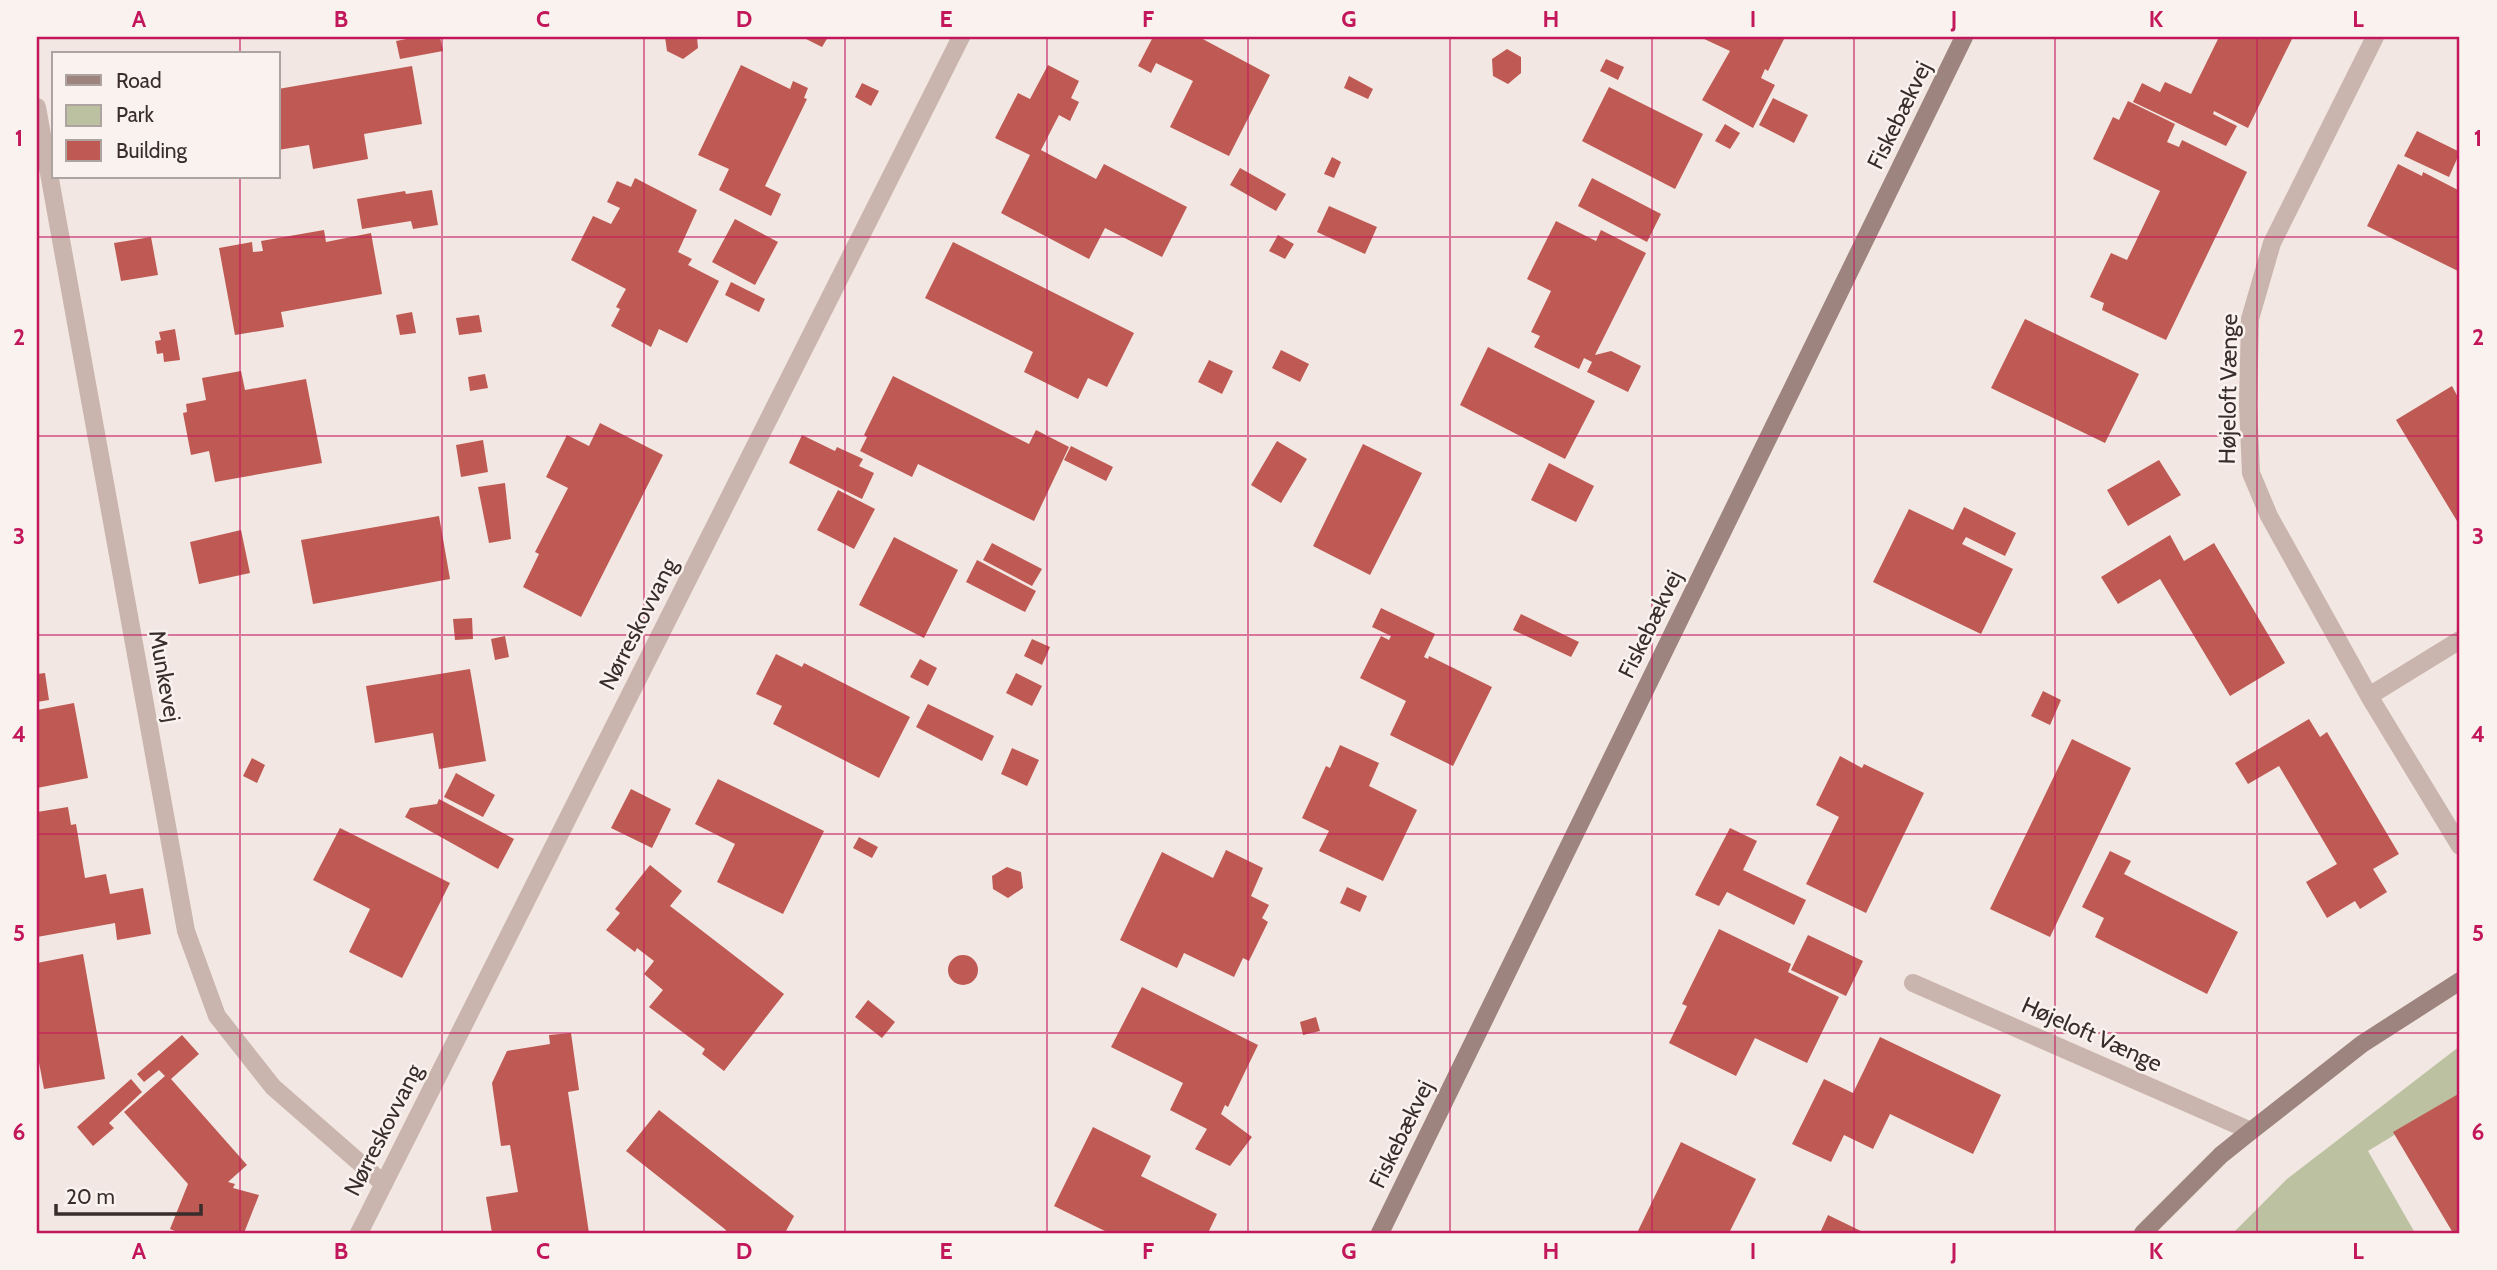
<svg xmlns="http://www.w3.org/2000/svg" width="2497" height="1270" viewBox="0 0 2497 1270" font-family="Cabin,sans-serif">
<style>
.green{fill:#bcc1a2}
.building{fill:#bf5953}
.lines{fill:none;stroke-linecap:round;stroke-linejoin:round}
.street{stroke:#cab5ae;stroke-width:18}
.secondary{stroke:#9e847f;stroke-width:18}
.grid{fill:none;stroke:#c2185b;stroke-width:2;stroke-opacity:0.55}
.labels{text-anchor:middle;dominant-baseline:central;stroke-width:5;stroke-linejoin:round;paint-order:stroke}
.street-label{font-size:23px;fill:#392d2c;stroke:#faf2ee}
.neatline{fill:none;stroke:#c2185b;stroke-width:2.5}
.grid-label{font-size:23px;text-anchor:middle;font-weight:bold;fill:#c2185b}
</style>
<rect width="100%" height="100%" fill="#f2e7e2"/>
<path class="green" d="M2460,1046V1095L2368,1151L2415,1233H2233L2287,1179Z"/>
<path class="building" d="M417,37H440L443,51L400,59L396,41Z
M665,37H697L698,48L683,59L667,51Z
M802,37H828L822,47Z
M1153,37H1199L1270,75L1229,156L1170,127L1193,81L1156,63L1151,73L1138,66Z
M1700,37H1785L1768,71L1765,69L1761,78L1775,85L1753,128L1702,100L1730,51Z
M2219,37H2293L2248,128L2214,111L2213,114L2237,126L2226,146L2133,102L2142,83L2160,92L2165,82L2191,94Z
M1507,49L1521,57V73L1508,84L1493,76L1492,59Z
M1606,59L1624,67L1618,80L1600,71Z
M741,65L790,89L793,81L808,88L804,98L807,99L765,186L781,194L771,216L719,190L729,169L698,155Z
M1048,65L1079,81L1071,98L1079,102L1070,121L1059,115L1041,150L1096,179L1104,164L1187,207L1162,257L1105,228L1089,259L1001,213L1030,155L995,138L1018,93L1030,99Z
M412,66L422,124L364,134L368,159L313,169L309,145L278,150V89Z
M1349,76L1373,89L1368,99L1344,88Z
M862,83L879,91L871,106L855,97Z
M1609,87L1703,134L1675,189L1582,141Z
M1773,98L1808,115L1794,143L1759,125Z
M2128,101L2175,124L2167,142L2179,147L2182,140L2247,172L2166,340L2102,310L2104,303L2090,297L2111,253L2127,260L2160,191L2093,159L2113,117L2119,120Z
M1725,124L1740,133L1730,149L1715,141Z
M2417,131L2460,152L2449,177L2404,156Z
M1332,157L1341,162L1334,178L1324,174Z
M2398,164L2422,176L2423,172L2460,191V272L2367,226Z
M1240,168L1286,194L1276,211L1230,185Z
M635,178L697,210L678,252L692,259L688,265L719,281L687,343L659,329L651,347L611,326L620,309L616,307L626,289L571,260L593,216L611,224L620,208L607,202L617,181L631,187Z
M1592,178L1661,214L1647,242L1578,206Z
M432,190L438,225L413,229L411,221L362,229L357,199L405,191L406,194Z
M1329,206L1377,227L1365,254L1317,232Z
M735,219L778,242L755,285L712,262Z
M1556,221L1596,241L1601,230L1646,253L1595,355L1611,351L1641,366L1628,392L1587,372L1592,362L1584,358L1579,369L1534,347L1540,336L1531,332L1551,291L1527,279Z
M324,230L326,242L371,233L382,294L281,312L284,327L235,335L219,248L252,242L253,252L263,251L261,241Z
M1278,235L1294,244L1285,259L1269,251Z
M151,237L158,275L121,281L114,243Z
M953,242L1134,333L1107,387L1088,378L1078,399L1024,372L1033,352L925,298Z
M731,282L765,299L759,312L725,295Z
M412,312L416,333L400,335L396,315Z
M479,315L482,332L459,335L456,318Z
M2025,319L2139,374L2105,443L1991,388Z
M175,329L180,360L164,362L163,353L157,354L155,341L161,340L159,332Z
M1488,347L1595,401L1565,459L1460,405Z
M1281,350L1309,364L1300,382L1272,368Z
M1209,360L1233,371L1222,394L1198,382Z
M241,371L245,390L306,379L322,463L215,482L209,451L191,455L183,413L187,412L186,404L206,400L202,378Z
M485,374L488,388L470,391L468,377Z
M893,376L1029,444L1036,430L1069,447L1034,521L918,464L912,477L860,451L867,437L864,435Z
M2452,386L2460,401V519L2457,521L2396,420Z
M600,423L663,455L581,617L523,587L539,554L535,552L568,488L546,477L567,435L589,446Z
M802,435L835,451L837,447L863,459L859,466L874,473L862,499L789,463Z
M483,440L488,472L461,477L456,445Z
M1277,441L1307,459L1281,503L1251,485Z
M1363,444L1422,473L1370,575L1313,546Z
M1071,446L1113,467L1106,481L1064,460Z
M2159,460L2181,495L2128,526L2107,490Z
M1549,463L1594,486L1576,522L1531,500Z
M505,483L511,539L489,543L478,487Z
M838,490L875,509L854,549L817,530Z
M1964,507L2016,533L2005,556L1966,537L1962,544L2013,569L1981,634L1873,582L1909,509L1953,530Z
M439,516L450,579L313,604L301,540Z
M241,530L250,573L199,584L190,542Z
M2170,535L2184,561L2214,543L2285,663L2230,696L2160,579L2118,604L2101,577Z
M894,537L958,570L924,638L859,605Z
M992,543L1042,569L1032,586L983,560Z
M977,560L1036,591L1025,612L966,582Z
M1381,608L1435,634L1424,657L1428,659L1429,656L1492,687L1453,766L1390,735L1406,701L1360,678L1381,636L1389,640L1391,636L1372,627Z
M1521,614L1579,642L1571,657L1513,630Z
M472,618L473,639L455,640L453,619Z
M505,636L509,657L495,660L491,639Z
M1032,639L1050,647L1042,665L1024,656Z
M776,654L802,667L804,663L910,717L879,778L773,724L782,706L756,694Z
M920,659L937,668L928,686L910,677Z
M470,669L486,761L439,769L433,733L375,743L366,686Z
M45,673L49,700L37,702V674Z
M1016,673L1042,686L1032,706L1006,693Z
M2043,691L2061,700L2050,725L2031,716Z
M74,703L88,778L37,788V710Z
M928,704L994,736L982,761L916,727Z
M2309,719L2320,737L2327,732L2399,854L2373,869L2387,892L2360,909L2355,901L2327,918L2306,882L2337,864L2279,766L2248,784L2235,763Z
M2072,739L2131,768L2050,937L1990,909Z
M1340,745L1379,763L1369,786L1417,810L1383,881L1319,851L1329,831L1302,818L1326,766L1330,768Z
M1012,748L1039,760L1027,786L1001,774Z
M1840,756L1862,768L1864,764L1924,793L1866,913L1806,884L1839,817L1816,805Z
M252,758L265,765L257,783L243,776Z
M456,773L495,795L483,817L444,797Z
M718,779L824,831L783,914L717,882L735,844L695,824Z
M631,789L671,809L652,848L611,828Z
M439,799L514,839L498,869L405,817L410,808L437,804Z
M68,807L71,825L76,824L85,878L106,874L110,894L143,888L151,934L117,940L115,923L37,937V812Z
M340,828L450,883L402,978L349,952L370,909L313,880Z
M1730,828L1757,841L1743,870L1806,900L1794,925L1727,892L1719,906L1695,895Z
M859,837L878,847L872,858L853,848Z
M1226,850L1263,868L1251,896L1269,905L1262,918L1268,922L1249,961L1243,958L1234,977L1184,953L1177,968L1120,940L1162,852L1213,878Z
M2110,851L2131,861L2124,874L2238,932L2207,994L2095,937L2104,918L2082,907Z
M650,865L682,891L670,906L784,994L724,1071L702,1054L705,1049L649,1007L663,990L644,974L654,961L637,948L635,952L606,930L620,913L615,909Z
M1007,867L1021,872L1023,888L1008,898L993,889L992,876Z
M1347,887L1367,896L1360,912L1340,903Z
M1719,929L1791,964L1788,972L1839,997L1807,1063L1755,1038L1736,1076L1669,1043L1687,1006L1682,1004Z
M1808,935L1863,961L1846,996L1791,970Z
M83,954L105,1079L44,1089L37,1052V963Z
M948 970a15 15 0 1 1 30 0a15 15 0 1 1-30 0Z
M1142,987L1258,1045L1228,1107L1225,1105L1221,1114L1252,1137L1230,1166L1195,1149L1207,1129L1170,1110L1183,1083L1111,1047Z
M868,1000L895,1022L882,1038L855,1017Z
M1316,1017L1320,1031L1303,1035L1300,1022Z
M571,1033L579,1090L568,1092L589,1233H492L486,1197L518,1192L510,1145L501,1146L492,1083L507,1051L550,1044L549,1035Z
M182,1035L199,1054L171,1079L247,1165L228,1182L235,1184L233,1188L259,1195L244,1233H180L170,1229L188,1184L124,1112L165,1076L159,1070L144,1082L137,1074Z
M1880,1037L2001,1095L1973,1154L1890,1114L1873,1149L1844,1135L1831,1162L1792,1144L1824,1079L1853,1093Z
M131,1079L142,1092L109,1123L114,1128L93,1146L77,1127Z
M2460,1093V1233H2453L2393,1132Z
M659,1110L794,1216L785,1233H725L726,1230L626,1151Z
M1093,1127L1151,1156L1141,1176L1217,1214L1208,1233H1109L1054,1206Z
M1681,1142L1756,1179L1729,1233H1637Z
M1828,1215L1865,1233H1820Z"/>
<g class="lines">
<path class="street" d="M2375,37L2272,243L2250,319L2248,405L2251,473L2269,516L2369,696L2460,846
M37,107L186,931L217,1016L273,1087L384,1184
M2369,696L2460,640
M1913,983L2251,1131
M359,1233L961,37"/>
<path class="secondary" d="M1380,1233L1964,37
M2143,1233L2221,1155L2251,1131L2362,1044L2460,981"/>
</g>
<path class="grid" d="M240,37V54M442,37V1233M644,37V1233M845,37V1233M1047,37V1233M1248,37V1233M1450,37V1233M1652,37V1233M1854,37V1233M2055,37V1233M2257,37V1233M240,177V1233M37,237H2460M37,436H2460M37,635H2460M37,834H2460M37,1033H2460"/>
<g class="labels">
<g class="street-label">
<text transform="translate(1899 115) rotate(-64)">Fiskebækvej</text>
<text transform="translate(2228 389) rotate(-89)">Højeloft Vænge</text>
<text transform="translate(638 624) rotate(-63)">Nørreskovvang</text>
<text transform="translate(1650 624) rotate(-64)">Fiskebækvej</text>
<text transform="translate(165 676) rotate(80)">Munkevej</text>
<text transform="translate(2092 1034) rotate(24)">Højeloft Vænge</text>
<text transform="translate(383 1130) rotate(-63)">Nørreskovvang</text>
<text transform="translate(1401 1134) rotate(-64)">Fiskebækvej</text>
</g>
</g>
<rect width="2497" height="1270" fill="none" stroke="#faf2ee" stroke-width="77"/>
<rect x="52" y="52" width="228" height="126" fill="#faf2ee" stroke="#ada3a0" stroke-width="2"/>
<rect x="66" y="75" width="35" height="10" fill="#9e847f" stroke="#ada3a0" stroke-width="2"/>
<text x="116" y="88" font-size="21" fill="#392d2c">Road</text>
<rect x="66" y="105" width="35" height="21" fill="#bcc1a2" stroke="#ada3a0" stroke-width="2"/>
<text x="116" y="122" font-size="21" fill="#392d2c">Park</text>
<rect x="66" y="140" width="35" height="21" fill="#bf5953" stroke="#ada3a0" stroke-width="2"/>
<text x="116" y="158" font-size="21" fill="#392d2c">Building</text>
<path d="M56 1204v10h145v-10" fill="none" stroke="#392d2c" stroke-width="3.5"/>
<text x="66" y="1204" font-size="21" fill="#392d2c" stroke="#faf2ee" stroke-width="5" paint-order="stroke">20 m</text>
<rect x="38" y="38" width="2420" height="1194" class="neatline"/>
<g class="grid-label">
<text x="139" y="27">A</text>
<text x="341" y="27">B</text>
<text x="543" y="27">C</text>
<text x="744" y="27">D</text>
<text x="946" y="27">E</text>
<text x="1148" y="27">F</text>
<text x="1349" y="27">G</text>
<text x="1551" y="27">H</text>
<text x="1753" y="27">I</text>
<text x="1954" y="27">J</text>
<text x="2156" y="27">K</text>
<text x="2358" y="27">L</text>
<text x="19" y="146">1</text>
<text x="2478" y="146">1</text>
<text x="19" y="345">2</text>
<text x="2478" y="345">2</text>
<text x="19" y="544">3</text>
<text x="2478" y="544">3</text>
<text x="19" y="742">4</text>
<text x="2478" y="742">4</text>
<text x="19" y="941">5</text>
<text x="2478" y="941">5</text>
<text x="19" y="1140">6</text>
<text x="2478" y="1140">6</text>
<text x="139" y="1259">A</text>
<text x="341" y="1259">B</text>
<text x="543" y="1259">C</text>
<text x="744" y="1259">D</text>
<text x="946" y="1259">E</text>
<text x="1148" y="1259">F</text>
<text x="1349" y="1259">G</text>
<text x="1551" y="1259">H</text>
<text x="1753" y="1259">I</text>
<text x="1954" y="1259">J</text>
<text x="2156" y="1259">K</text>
<text x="2358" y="1259">L</text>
</g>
</svg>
